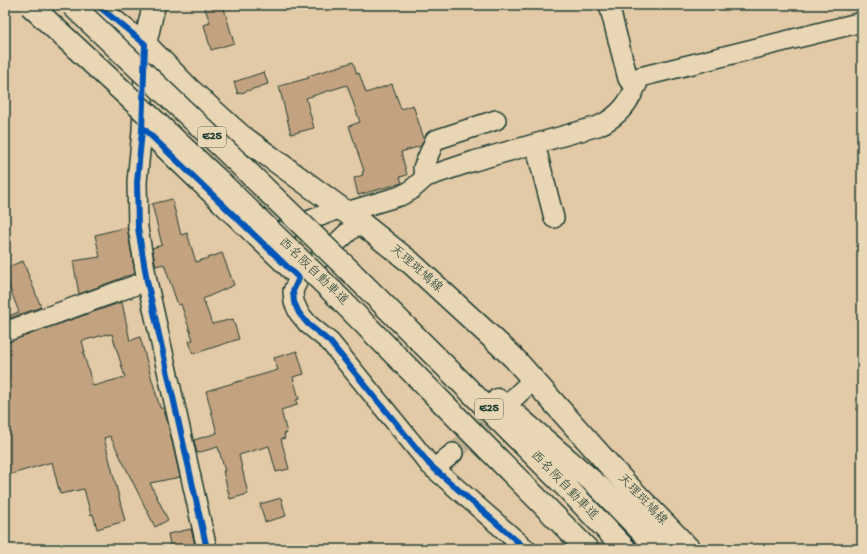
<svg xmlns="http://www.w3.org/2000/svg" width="867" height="554" viewBox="0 0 867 554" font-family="'Gochi Hand','Klee One',sans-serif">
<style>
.building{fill:#c3a37f;stroke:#1f3d34;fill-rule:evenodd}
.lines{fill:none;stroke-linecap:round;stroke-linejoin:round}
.minor-tunnel{stroke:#bcae8f;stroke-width:19;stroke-dasharray:19 10;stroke-linecap:butt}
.minor-casing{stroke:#1f3d34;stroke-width:22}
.major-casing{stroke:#1f3d34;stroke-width:25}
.highway-casing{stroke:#1f3d34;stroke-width:25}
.minor{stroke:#e9d6b4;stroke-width:19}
.major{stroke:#e9d6b4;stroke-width:22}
.highway{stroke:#e9d6b4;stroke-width:22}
.highway-bridge-casing{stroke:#1f3d34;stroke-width:25;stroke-linecap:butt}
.highway-bridge{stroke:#e9d6b4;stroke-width:22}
.cycleway-casing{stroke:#e9d6b4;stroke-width:8}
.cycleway{stroke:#0057b8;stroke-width:6}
.labels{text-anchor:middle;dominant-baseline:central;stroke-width:4;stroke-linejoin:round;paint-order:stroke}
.shield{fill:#e9d6b4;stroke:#5c6b5a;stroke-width:1}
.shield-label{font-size:12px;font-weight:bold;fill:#1f3d34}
.street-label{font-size:13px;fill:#1f3d34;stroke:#e9d6b4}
</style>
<rect width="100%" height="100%" fill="#e3caa6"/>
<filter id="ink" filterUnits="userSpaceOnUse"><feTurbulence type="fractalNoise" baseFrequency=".025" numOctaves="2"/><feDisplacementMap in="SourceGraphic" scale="8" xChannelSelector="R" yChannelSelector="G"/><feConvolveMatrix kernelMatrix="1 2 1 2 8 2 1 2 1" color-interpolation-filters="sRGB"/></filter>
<g filter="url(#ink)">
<path class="building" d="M204,5H223L234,43L211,50L204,25L210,23Z
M353,62L357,74L359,73L366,93L392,84L401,109L413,105L424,139L421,146L401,152L407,175L400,177L402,183L358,195L354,178L363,175L362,172L364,171L349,126L360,122L347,85L306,98L314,128L291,134L279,86L309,78L308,76Z
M264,72L268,84L238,94L234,82Z
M172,199L181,235L187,233L196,262L222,253L234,285L203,299L212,324L233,319L239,339L193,354L189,341L193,340L181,304L178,305L164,264L156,266L152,248L162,245L152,204Z
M127,227L135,274L122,277V278L79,294L73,261L100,257L95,235Z
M23,261L41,307L7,319L6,317L19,312L5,276V268Z
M122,302L130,341L140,337L160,408H163L167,420L180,477L150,483L168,520L155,527L110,436L104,438L125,521L97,529L93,514L91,515L84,489L60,494L52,462L5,476V343ZM107,334V335L112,334L125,377L93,386L83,352H85L82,341Z
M297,351L304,374L293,377L299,399L296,400L297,405L281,410L287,433L284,434L285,438L281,439L289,469L276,472L269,446L239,455L248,494L230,499L223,471H225L218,447L197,453L194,440L217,433L206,391L278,370L274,358Z
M281,498L286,516L265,522L260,504Z
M191,529L196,549H171L168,534Z"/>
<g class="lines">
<path class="minor-tunnel" d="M453,453L505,406"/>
<g class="minor-casing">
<path id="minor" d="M97,5L145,44L142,131L137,182L138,228L147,281L207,549
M609,5L628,79L637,85
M142,127L299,278L293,291L294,302L299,313L308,324L330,342L430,465L526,549
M535,144L554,218
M426,177L423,168L435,140L496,120
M346,212L400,196L410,191L426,177L474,161L598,126C621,116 631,100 640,77L862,22
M262,239L341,208
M299,278L359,222
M5,332L147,281
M515,397L534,379
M434,469L453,453"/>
</g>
<g class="major-casing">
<path id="major" d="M154,5L145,44L189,89L240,135L361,223L410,262L513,357L627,485L689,549"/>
</g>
<g class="highway-casing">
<path id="highway" d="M351,272L569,490L625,549
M332,291L587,549
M498,400L598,486L659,549"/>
</g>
<use href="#minor" class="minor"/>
<use href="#major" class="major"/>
<use href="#highway" class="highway"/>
<g class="highway-bridge-casing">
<path id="highway-bridge" d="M30,5L216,178L332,291
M72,5L227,152L351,272"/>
</g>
<use href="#highway-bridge" class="highway-bridge"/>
<g class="cycleway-casing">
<path id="cycleway" d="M97,5L145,44L142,131L137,182L138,228L147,281L207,549
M142,127L299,278L293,291L294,302L299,313L308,324L330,342L430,465L526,549"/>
</g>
<use href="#cycleway" class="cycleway"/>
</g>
</g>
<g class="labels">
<g class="shield">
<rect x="198" y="127" width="28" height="20" rx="3"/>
<rect x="475" y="399" width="28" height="20" rx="3"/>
</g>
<g class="shield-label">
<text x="212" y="137">E25</text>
<text x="489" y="409">E25</text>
</g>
<g class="street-label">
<text transform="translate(416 269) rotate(41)">天理斑鳩線</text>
<text transform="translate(313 272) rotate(44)">西名阪自動車道</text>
<text transform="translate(564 486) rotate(46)">西名阪自動車道</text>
<text transform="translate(642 500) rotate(46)">天理斑鳩線</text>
</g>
</g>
<rect width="867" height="554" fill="none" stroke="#e9d6b4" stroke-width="20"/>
<rect x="10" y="10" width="847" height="534" fill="none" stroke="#1f3d34" stroke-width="1.5" filter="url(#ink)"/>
</svg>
